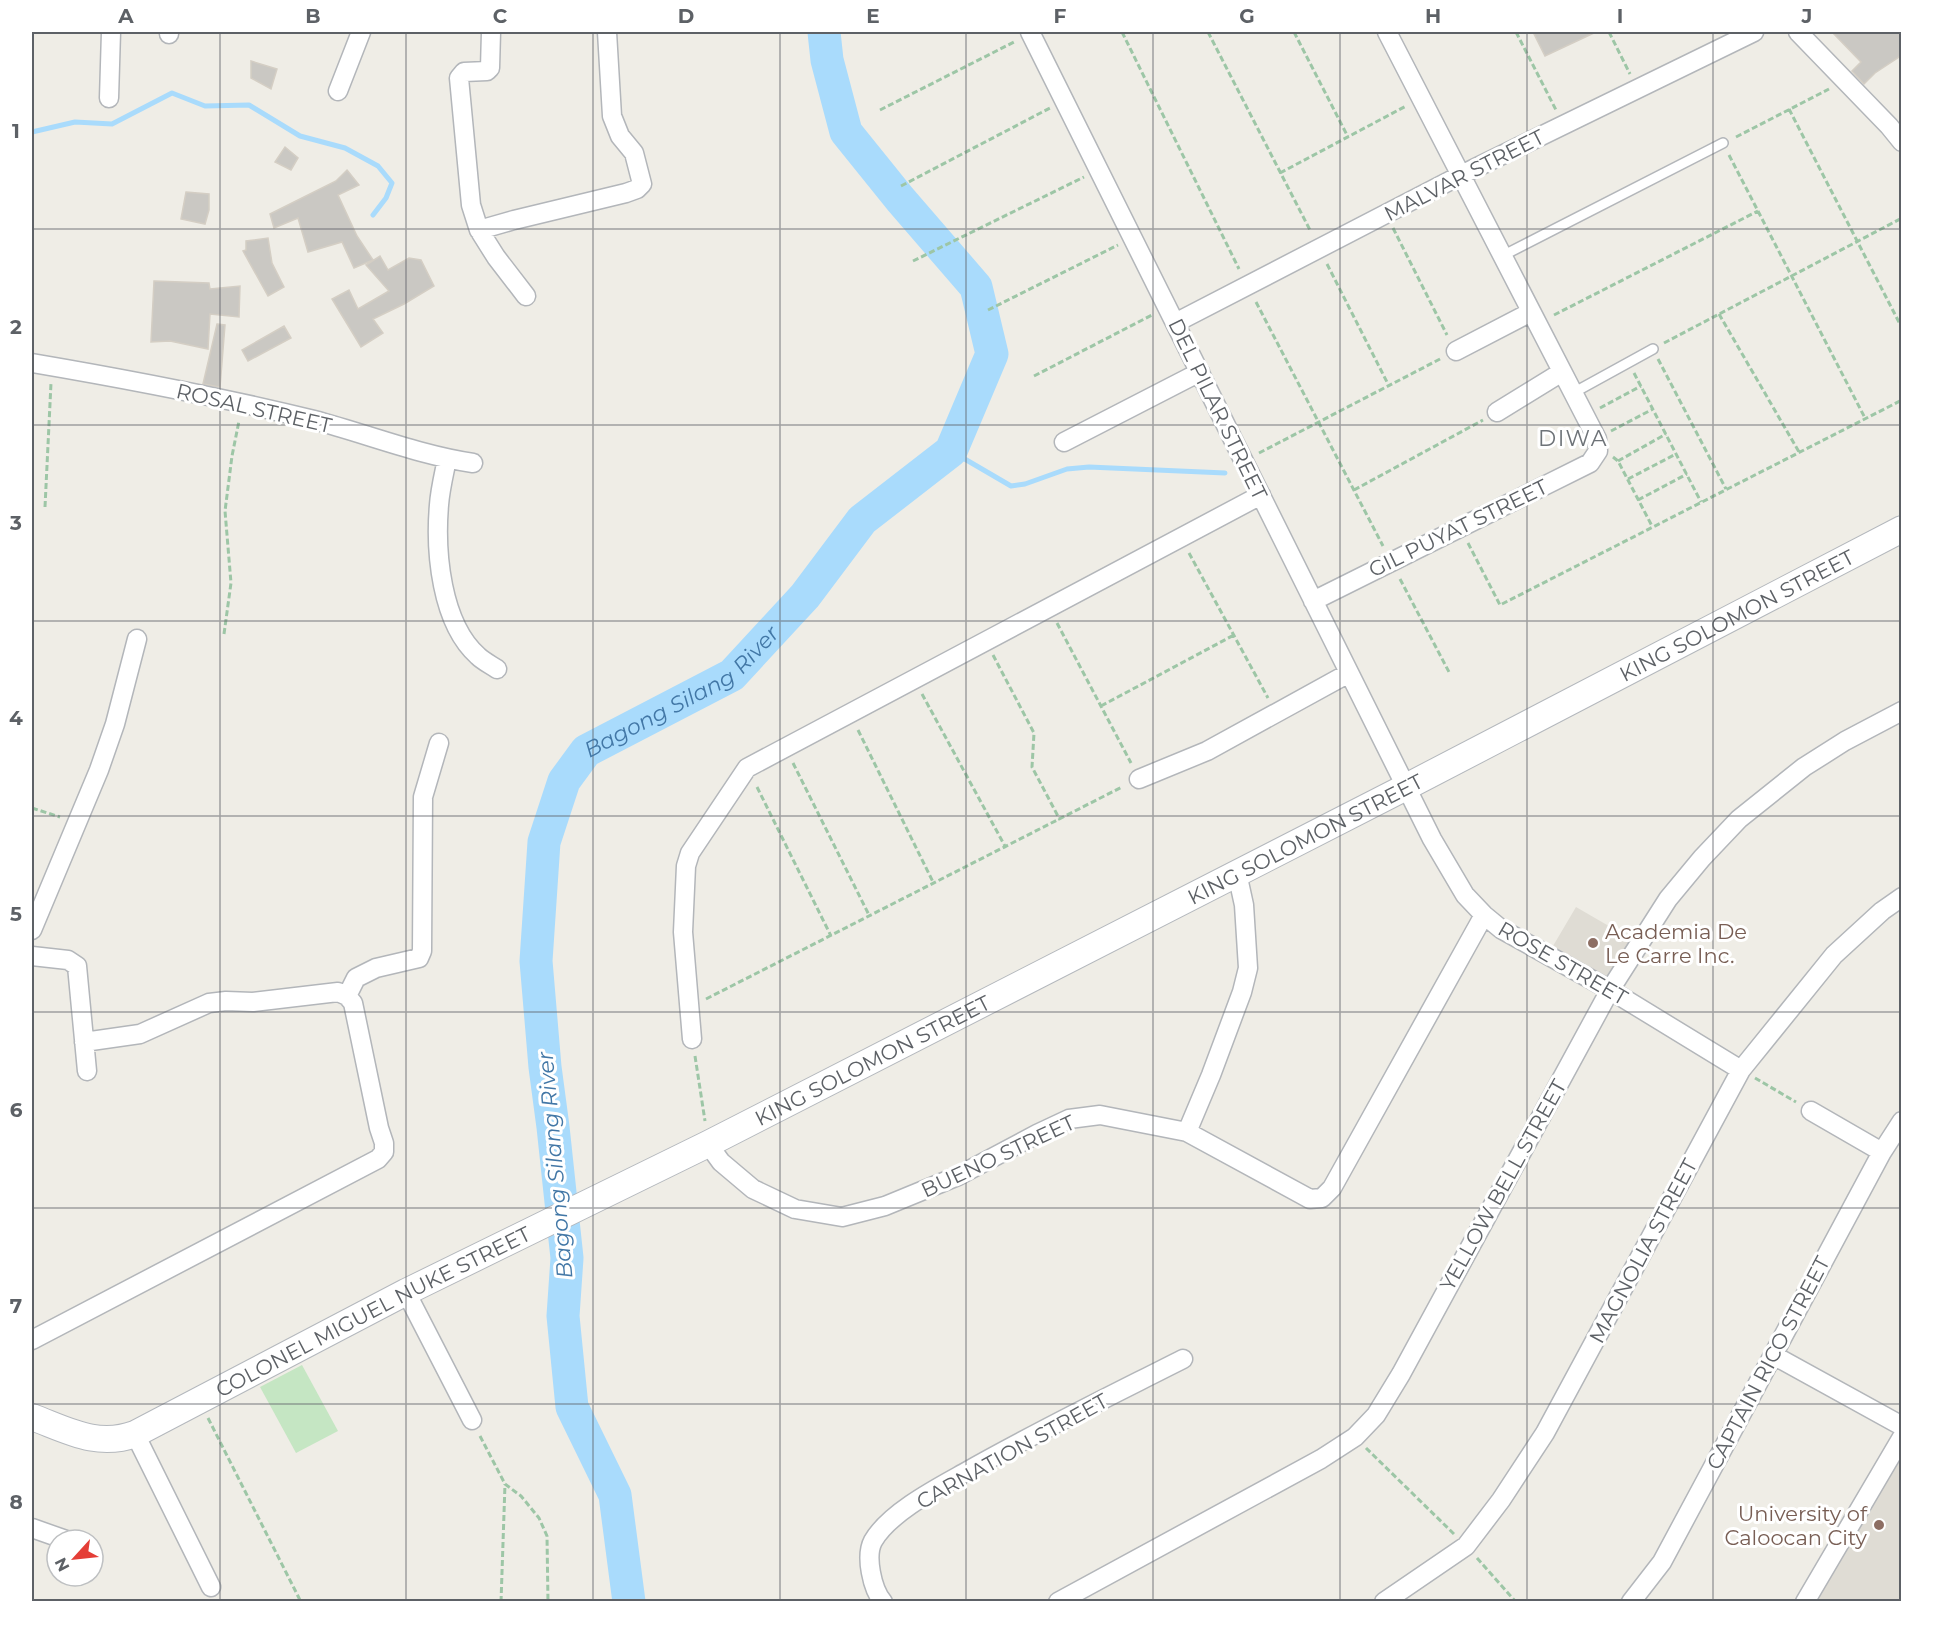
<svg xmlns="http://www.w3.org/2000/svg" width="1933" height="1633" viewBox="0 0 1933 1633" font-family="Montserrat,sans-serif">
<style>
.education{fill:#dfdcd4}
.green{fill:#c5e6c3}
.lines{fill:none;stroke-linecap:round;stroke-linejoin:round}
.stream{stroke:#a9dbfc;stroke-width:5}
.river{stroke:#a9dbfc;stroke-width:33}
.building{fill:#cac8c3;stroke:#d4cec4;stroke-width:1.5}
.lane-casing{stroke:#b3b6ba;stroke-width:12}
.street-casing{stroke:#b3b6ba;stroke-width:21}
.secondary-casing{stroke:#b4b8bd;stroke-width:28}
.path{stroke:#9dc6a6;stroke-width:3;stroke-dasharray:6 3;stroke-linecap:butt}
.lane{stroke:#fff;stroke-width:9}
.street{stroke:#fff;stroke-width:18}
.secondary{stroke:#fff;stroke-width:26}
.grid{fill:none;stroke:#5d6166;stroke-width:1.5;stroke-opacity:0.55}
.education-dot{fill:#8d6e63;stroke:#fff;stroke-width:2}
.labels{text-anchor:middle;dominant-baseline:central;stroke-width:6;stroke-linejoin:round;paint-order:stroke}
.street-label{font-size:21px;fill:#5d6166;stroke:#fff}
.education-label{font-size:21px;fill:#785e54;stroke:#fff;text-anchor:start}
.neighbourhood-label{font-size:22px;letter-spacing:1.5px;fill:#6e7378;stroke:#fff}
.water-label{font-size:22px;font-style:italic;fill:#4277a6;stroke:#fff}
.neatline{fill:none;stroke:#5d6166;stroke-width:2}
.grid-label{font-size:20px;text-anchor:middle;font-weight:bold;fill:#5d6166}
</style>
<rect width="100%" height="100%" fill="#efede6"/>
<path class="education" d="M1576,907L1633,940L1610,980L1553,946Z
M1901,1448V1601H1811Z"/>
<path class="green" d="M302,1365L338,1431L296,1453L260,1387Z"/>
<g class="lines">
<path class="stream" d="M32,132L75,122L112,124L172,93L205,106L249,105L300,136L345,148L378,166L392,183L386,198L373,215
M951,451L1011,486L1025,484L1067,469L1089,467L1225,473"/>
<path class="river" id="s1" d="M629,1602L615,1495L572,1407L563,1316L567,1258L553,1127L545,1067L536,961L544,842L564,781L586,751L732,675L805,596L862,520L951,451L992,354L976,287L900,199L846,132L827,60L824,32"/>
</g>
<path class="building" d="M1533,32H1596L1545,56Z
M1832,32H1902V55L1875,73L1864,84L1852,71L1861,62Z
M251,61L277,69L271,89L251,78Z
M285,147L298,158L291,170L275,162Z
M347,170L359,185L338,195L357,236L373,260L354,268L342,242L308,252L298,218L274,228L270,214L336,181Z
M186,192L209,194V210L205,224L181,219Z
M268,238L272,263L284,287L268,296L243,251L246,250V241Z
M380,256L388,270L409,258L421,260L434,286L404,304L373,319L383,333L361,347L332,299L349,290L358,309L389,291L366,265Z
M154,281L209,283L210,289L240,286L239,317L210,314L208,349L170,341L151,342Z
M217,324L225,325L220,387L203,384Z
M284,326L291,338L248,361L242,350Z"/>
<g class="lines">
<g class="lane-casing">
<path id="lane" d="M1502,256L1723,143
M1573,393L1653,349"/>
</g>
<g class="street-casing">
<path id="street" d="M491,32L490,68L487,71L464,72L459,78L471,205L479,230L496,257L526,296
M1030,32L1432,839L1465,895L1484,915L1501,929L1610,990L1741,1070
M1798,32L1889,126L1902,142
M169,34V32
M338,91L361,32
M109,98L111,32
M479,230L514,220L626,193L637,189L642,184L634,153L620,136L612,116L607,32
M1175,323L1461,175L1754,32
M1456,351L1531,312
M32,363C126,379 221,397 314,420C367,434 419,455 473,463
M1497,412L1562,372
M1064,442L1200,372
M447,459C444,474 440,490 439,505C435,552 441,623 478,656C483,661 491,665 497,669
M1313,601L1590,463L1598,451L1597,439L1387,32
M1139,779L1207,751L1349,673
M32,930L99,770L115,724L137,639
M32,956L68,960L77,966L87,1071
M347,996L356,978L376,968L419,958L422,951L423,797L439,743
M692,1039L683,932L686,866L690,853L747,768L1261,495
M1811,1111L1882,1152
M1187,1132L1211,1075L1242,992L1248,968L1244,905L1237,873
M708,1144L721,1162L753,1189L795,1209L842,1217L885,1206L958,1176L1037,1134L1069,1119L1100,1115L1187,1132L1310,1199L1322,1198L1332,1188L1484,915
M406,1292L472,1420
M32,1340L378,1159L384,1152V1143L379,1128L353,1003L347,996L338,992L253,1002L226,1001L209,1003L140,1034L84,1042
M1773,1355L1902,1426
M135,1434L211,1587
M32,1528L66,1540
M883,1602C872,1589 865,1556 873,1541C889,1513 937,1488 964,1473C1036,1432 1110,1396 1183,1359
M1058,1602L1321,1459L1355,1437L1376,1415L1401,1374L1610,990L1668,899L1702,858L1739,819L1804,767L1845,741L1902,711
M1384,1602L1466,1546L1501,1500L1545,1433L1741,1070L1834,955L1882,911L1902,897
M1631,1602L1662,1562L1882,1152L1902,1121
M1805,1602L1902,1437"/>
</g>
<g class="secondary-casing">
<g id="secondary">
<path id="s2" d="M32,1417C67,1430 97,1448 135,1434L406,1292L708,1144L1406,787L1902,529"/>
</g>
</g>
<path class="path" d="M1122,32L1239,269
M1208,32L1311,232
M1294,32L1348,137
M1516,32L1556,110
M1609,32L1630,74
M1789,109L1902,328
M880,110L1016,41
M1736,137L1829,89
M1729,155L1865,418
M1280,173L1406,106
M901,186L1050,108
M1393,228L1447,335
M913,261L1084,177
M1327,264L1389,386
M1256,302L1383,546
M988,310L1118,245
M1719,314L1799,452
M1554,315L1758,211
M1664,343L1902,218
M1658,359L1726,489
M1634,373L1701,502
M1034,376L1152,315
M1600,408L1641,386
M1611,431L1653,409
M1259,453L1442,358
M1613,457L1618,461L1652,526
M1618,461L1666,434
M1628,479L1676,454
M1354,490L1483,420
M1638,500L1687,474
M45,507L51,383
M1468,543L1500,605L1902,400
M1189,553L1268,698
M1400,579L1449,672
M1057,623L1131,763
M224,634L231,583L225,511L232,456L239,421
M993,655L1034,733L1032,767L1060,820
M922,694L1006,848
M1101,706L1234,635
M858,730L934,884
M793,763L870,917
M757,787L831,936
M32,808L60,817
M706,999L1122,787
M695,1056L705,1121
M1755,1078L1796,1102
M208,1418L301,1602
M480,1436L505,1484L521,1496L539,1518L547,1536L548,1602
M1366,1448L1454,1534
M1477,1558L1516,1602
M501,1602L505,1484"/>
<use href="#lane" class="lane"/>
<use href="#street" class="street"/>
<use href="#secondary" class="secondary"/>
</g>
<path class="grid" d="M220,32V1602M406,32V1602M593,32V1602M780,32V1602M966,32V1602M1153,32V1602M1340,32V1602M1527,32V1602M1713,32V1602M32,229H1902M32,425H1902M32,621H1902M32,816H1902M32,1012H1902M32,1208H1902M32,1404H1902"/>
<g class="education-dot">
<circle cx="1593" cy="943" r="6"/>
<circle cx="1879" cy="1525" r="6"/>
</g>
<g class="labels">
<g class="street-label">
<text transform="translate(1464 175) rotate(-27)">MALVAR STREET</text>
<text transform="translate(254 408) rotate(13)">ROSAL STREET</text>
<text transform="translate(1218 409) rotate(64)">DEL PILAR STREET</text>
<text transform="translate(1458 528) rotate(-26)">GIL PUYAT STREET</text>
<text stroke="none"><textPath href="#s2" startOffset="1906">KING SOLOMON STREET</textPath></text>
<text stroke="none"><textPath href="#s2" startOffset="1420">KING SOLOMON STREET</textPath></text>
<text transform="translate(1563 963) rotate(30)">ROSE STREET</text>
<text stroke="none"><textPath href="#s2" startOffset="934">KING SOLOMON STREET</textPath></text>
<text transform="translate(998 1156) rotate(-25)">BUENO STREET</text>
<text transform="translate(1503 1185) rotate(-61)">YELLOW BELL STREET</text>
<text transform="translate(1643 1251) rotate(-62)">MAGNOLIA STREET</text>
<text stroke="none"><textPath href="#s2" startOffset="375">COLONEL MIGUEL NUKE STREET</textPath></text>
<text transform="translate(1768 1363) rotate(-62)">CAPTAIN RICO STREET</text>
<text transform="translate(1012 1451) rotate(-29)">CARNATION STREET</text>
</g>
<g class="education-label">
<text x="1605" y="931">Academia De<tspan x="1605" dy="24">Le Carre Inc.</tspan></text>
<text x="1867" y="1513" text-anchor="end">University of<tspan x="1867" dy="24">Caloocan City</tspan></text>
</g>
<g class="neighbourhood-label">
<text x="1573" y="438">DIWA</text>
</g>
<g class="water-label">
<text stroke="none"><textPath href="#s1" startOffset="988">Bagong Silang River</textPath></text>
<text transform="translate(555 1165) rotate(-95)">Bagong Silang River</text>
</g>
</g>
<rect width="1933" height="1633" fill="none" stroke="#ffffff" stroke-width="66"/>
<g transform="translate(75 1558) rotate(243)"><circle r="28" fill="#ffffff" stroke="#bec0c2" stroke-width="1.5"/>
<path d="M0-4.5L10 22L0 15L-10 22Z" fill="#e43e37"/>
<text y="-9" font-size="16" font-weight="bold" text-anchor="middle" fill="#5d6166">N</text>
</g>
<rect x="33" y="33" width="1867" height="1567" class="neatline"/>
<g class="grid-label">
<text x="126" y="23">A</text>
<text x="313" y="23">B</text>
<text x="500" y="23">C</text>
<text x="686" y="23">D</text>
<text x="873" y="23">E</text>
<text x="1060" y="23">F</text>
<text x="1247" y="23">G</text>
<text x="1433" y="23">H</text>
<text x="1620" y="23">I</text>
<text x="1807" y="23">J</text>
<text x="16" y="138">1</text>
<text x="16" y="334">2</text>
<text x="16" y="530">3</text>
<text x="16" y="725">4</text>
<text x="16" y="921">5</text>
<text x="16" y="1117">6</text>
<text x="16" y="1313">7</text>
<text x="16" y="1509">8</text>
</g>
</svg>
